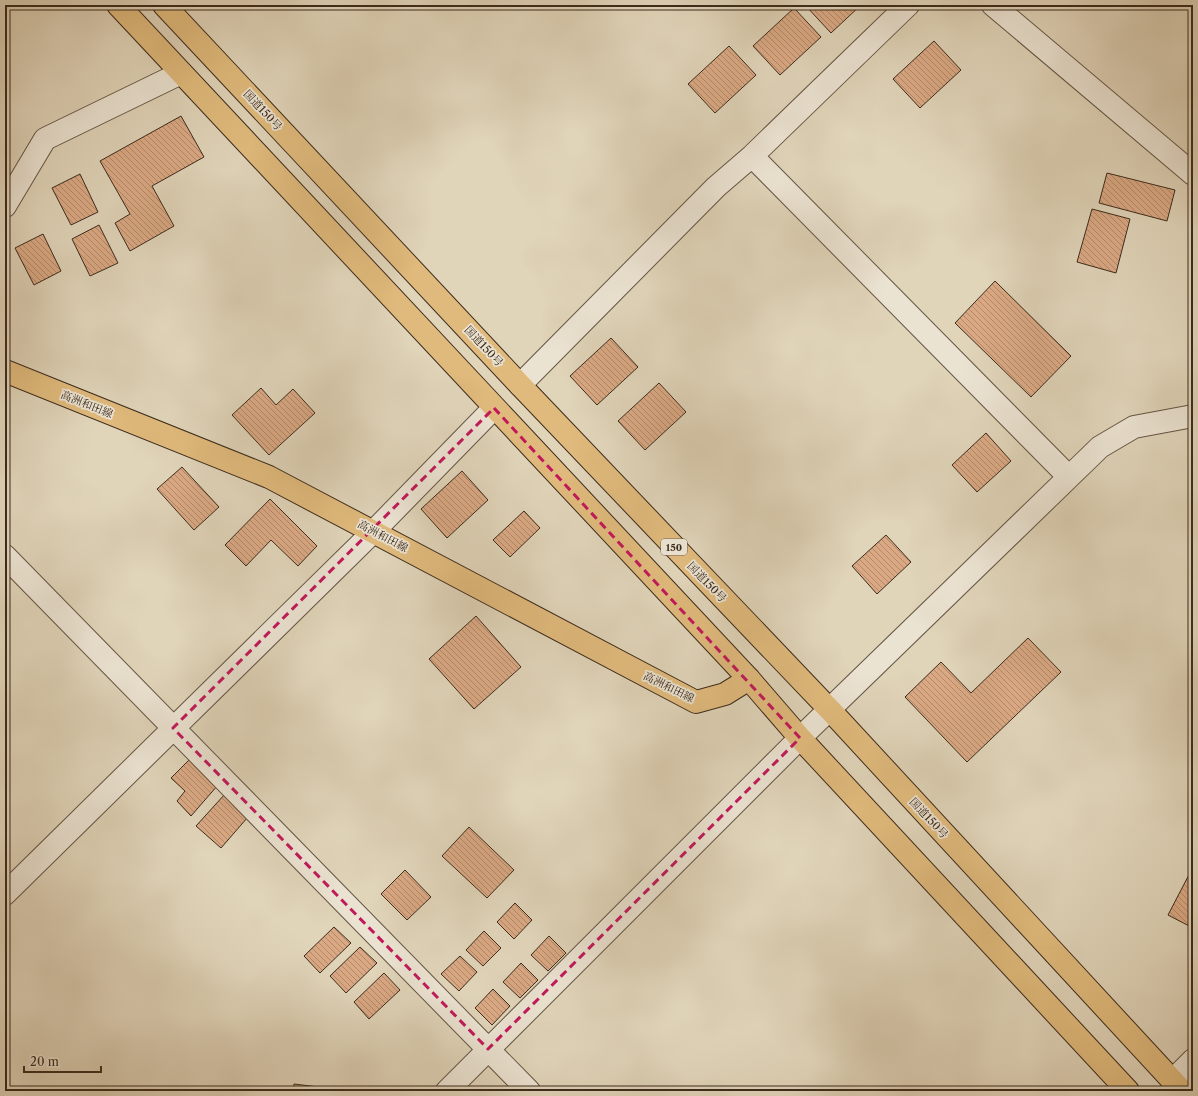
<svg xmlns="http://www.w3.org/2000/svg" width="1198" height="1096" viewBox="0 0 1198 1096" font-family="'Libre Caslon Text','Noto Serif JP',serif">
<style>
.building{fill:url(#building-back-hatch);stroke:#3c2b1d}
.lines{fill:none;stroke-linecap:round;stroke-linejoin:round}
.minor-casing{stroke:#655544;stroke-width:24}
.major-casing{stroke:#3c2b1d;stroke-width:24}
.highway-casing{stroke:#3c2b1d;stroke-width:24}
.minor{stroke:#ebe3d2;stroke-width:22}
.major{stroke:#e0ba7c;stroke-width:22}
.highway{stroke:#e0ba7c;stroke-width:22}
.marked{fill:none;stroke:#c2185b;stroke-width:3;stroke-dasharray:8 5;stroke-linejoin:round}
.labels{text-anchor:middle;dominant-baseline:central;stroke-width:3.5;stroke-linejoin:round;paint-order:stroke}
.shield{fill:#ebe3d2;stroke:#706253;stroke-width:1}
.shield-label{font-size:10px;font-weight:bold;fill:#3c2b1d}
.street-label{font-size:11px;fill:#3c2b1d;stroke:#ebe3d2}
</style>
<defs>
<pattern id="building-back-hatch" width="6" height="6" patternUnits="userSpaceOnUse"><rect width="6" height="6" fill="#daa984"/><path d="M-1 5l2 2M0 0l6 6M5-1l2 2" fill="none" stroke="#b28a6b"/></pattern>
</defs>
<rect width="100%" height="100%" fill="#e0d4b9"/>
<filter id="stains"><feTurbulence type="fractalNoise" baseFrequency=".005" numOctaves="4"/><feColorMatrix values="0 0 0 0 .2 0 0 0 0 .09 0 0 0 0 .02 0 0 0 .5 -.17"/></filter>
<radialGradient id="worn" r=".72"><stop offset=".6" stop-color="#630" stop-opacity="0"/><stop offset="1" stop-color="#630" stop-opacity=".3"/></radialGradient>
<path class="building" d="M805,5H861L831,33Z
M794,8L821,37L780,75L753,46Z
M934,41L961,70L920,108L893,79Z
M729,46L756,75L715,113L688,84Z
M181,116L204,157L152,186L174,226L130,251L115,223L130,214L100,161Z
M1107,173L1175,190L1167,221L1099,203Z
M80,174L98,212L71,225L52,188Z
M1092,209L1130,219L1116,273L1077,262Z
M99,225L118,263L90,276L72,239Z
M43,234L61,271L34,285L15,248Z
M995,281L1071,356L1031,397L955,323Z
M611,338L638,367L597,405L570,376Z
M659,383L686,412L645,450L618,421Z
M261,388L276,405L293,389L315,413L269,455L232,415Z
M986,433L1011,461L977,492L952,465Z
M182,467L219,507L194,530L157,489Z
M462,471L488,500L447,538L421,509Z
M270,499L317,546L298,566L271,540L246,566L225,545Z
M524,511L540,528L510,557L493,540Z
M886,535L911,562L877,594L852,566Z
M476,616L521,667L474,709L429,659Z
M1028,638L1061,672L967,762L905,697L941,662L971,693Z
M191,758L218,785L191,816L177,801L185,791L171,778Z
M225,794L248,817L221,848L196,826Z
M469,827L514,870L487,898L442,856Z
M1193,867V928L1168,915Z
M405,870L431,897L407,920L381,894Z
M515,903L532,920L514,939L497,922Z
M334,927L351,943L320,973L304,956Z
M484,931L501,948L483,966L466,950Z
M549,936L566,953L548,971L531,955Z
M360,947L377,963L346,993L330,976Z
M460,956L477,972L459,991L441,974Z
M521,963L538,980L520,998L503,982Z
M384,973L400,990L369,1019L354,1002Z
M493,989L510,1006L492,1025L475,1008Z
M294,1084L335,1089V1091H293Z"/>
<g class="lines">
<g class="minor-casing">
<path id="minor" d="M993,5L1193,174
M752,156L1069,477
M5,206L45,139L181,73
M520,385L716,187L752,156L908,5
M5,556L529,1091
M5,894L374,531L494,408
M1172,1081L1193,1060
M447,1091L800,738L1100,447L1134,427L1193,416"/>
</g>
<g class="major-casing">
<path id="major" d="M5,371L269,477L696,702L725,694L749,679"/>
</g>
<g class="highway-casing">
<path id="highway" d="M118,5L749,679L800,738L1128,1091
M164,5L520,385L830,710L1182,1091"/>
</g>
<use href="#minor" class="minor"/>
<use href="#major" class="major"/>
<use href="#highway" class="highway"/>
</g>
<path class="marked" d="M494,408L800,738L488,1049L173,728Z"/>
<g class="labels">
<rect class="shield" x="661" y="539" width="26" height="16" rx="3"/>
<g class="shield-label">
<text x="674" y="547">150</text>
</g>
<g class="street-label">
<text transform="translate(263 110) rotate(47)">国道150号</text>
<text transform="translate(484 346) rotate(47)">国道150号</text>
<text transform="translate(87 404) rotate(22)">高洲和田線</text>
<text transform="translate(383 536) rotate(28)">高洲和田線</text>
<text transform="translate(707 582) rotate(46)">国道150号</text>
<text transform="translate(669 687) rotate(26)">高洲和田線</text>
<text transform="translate(929 818) rotate(47)">国道150号</text>
</g>
</g>
<rect width="1198" height="1096" fill="none" stroke="#e0d4b9" stroke-width="20"/>
<rect x="6" y="6" width="1186" height="1084" fill="none" stroke="#3c2b1d" stroke-width="2"/>
<rect x="10" y="10" width="1178" height="1076" fill="none" stroke="#3c2b1d"/>
<path d="M24 1066v6h77v-6" fill="none" stroke="#3c2b1d" stroke-width="2"/>
<text x="30" y="1066" font-size="12" fill="#3c2b1d" stroke="#ebe3d2" stroke-width="3" paint-order="stroke">20 m</text>
<rect width="100%" height="100%" filter="url(#stains)"/>
<rect width="100%" height="100%" fill="url(#worn)"/>
</svg>
